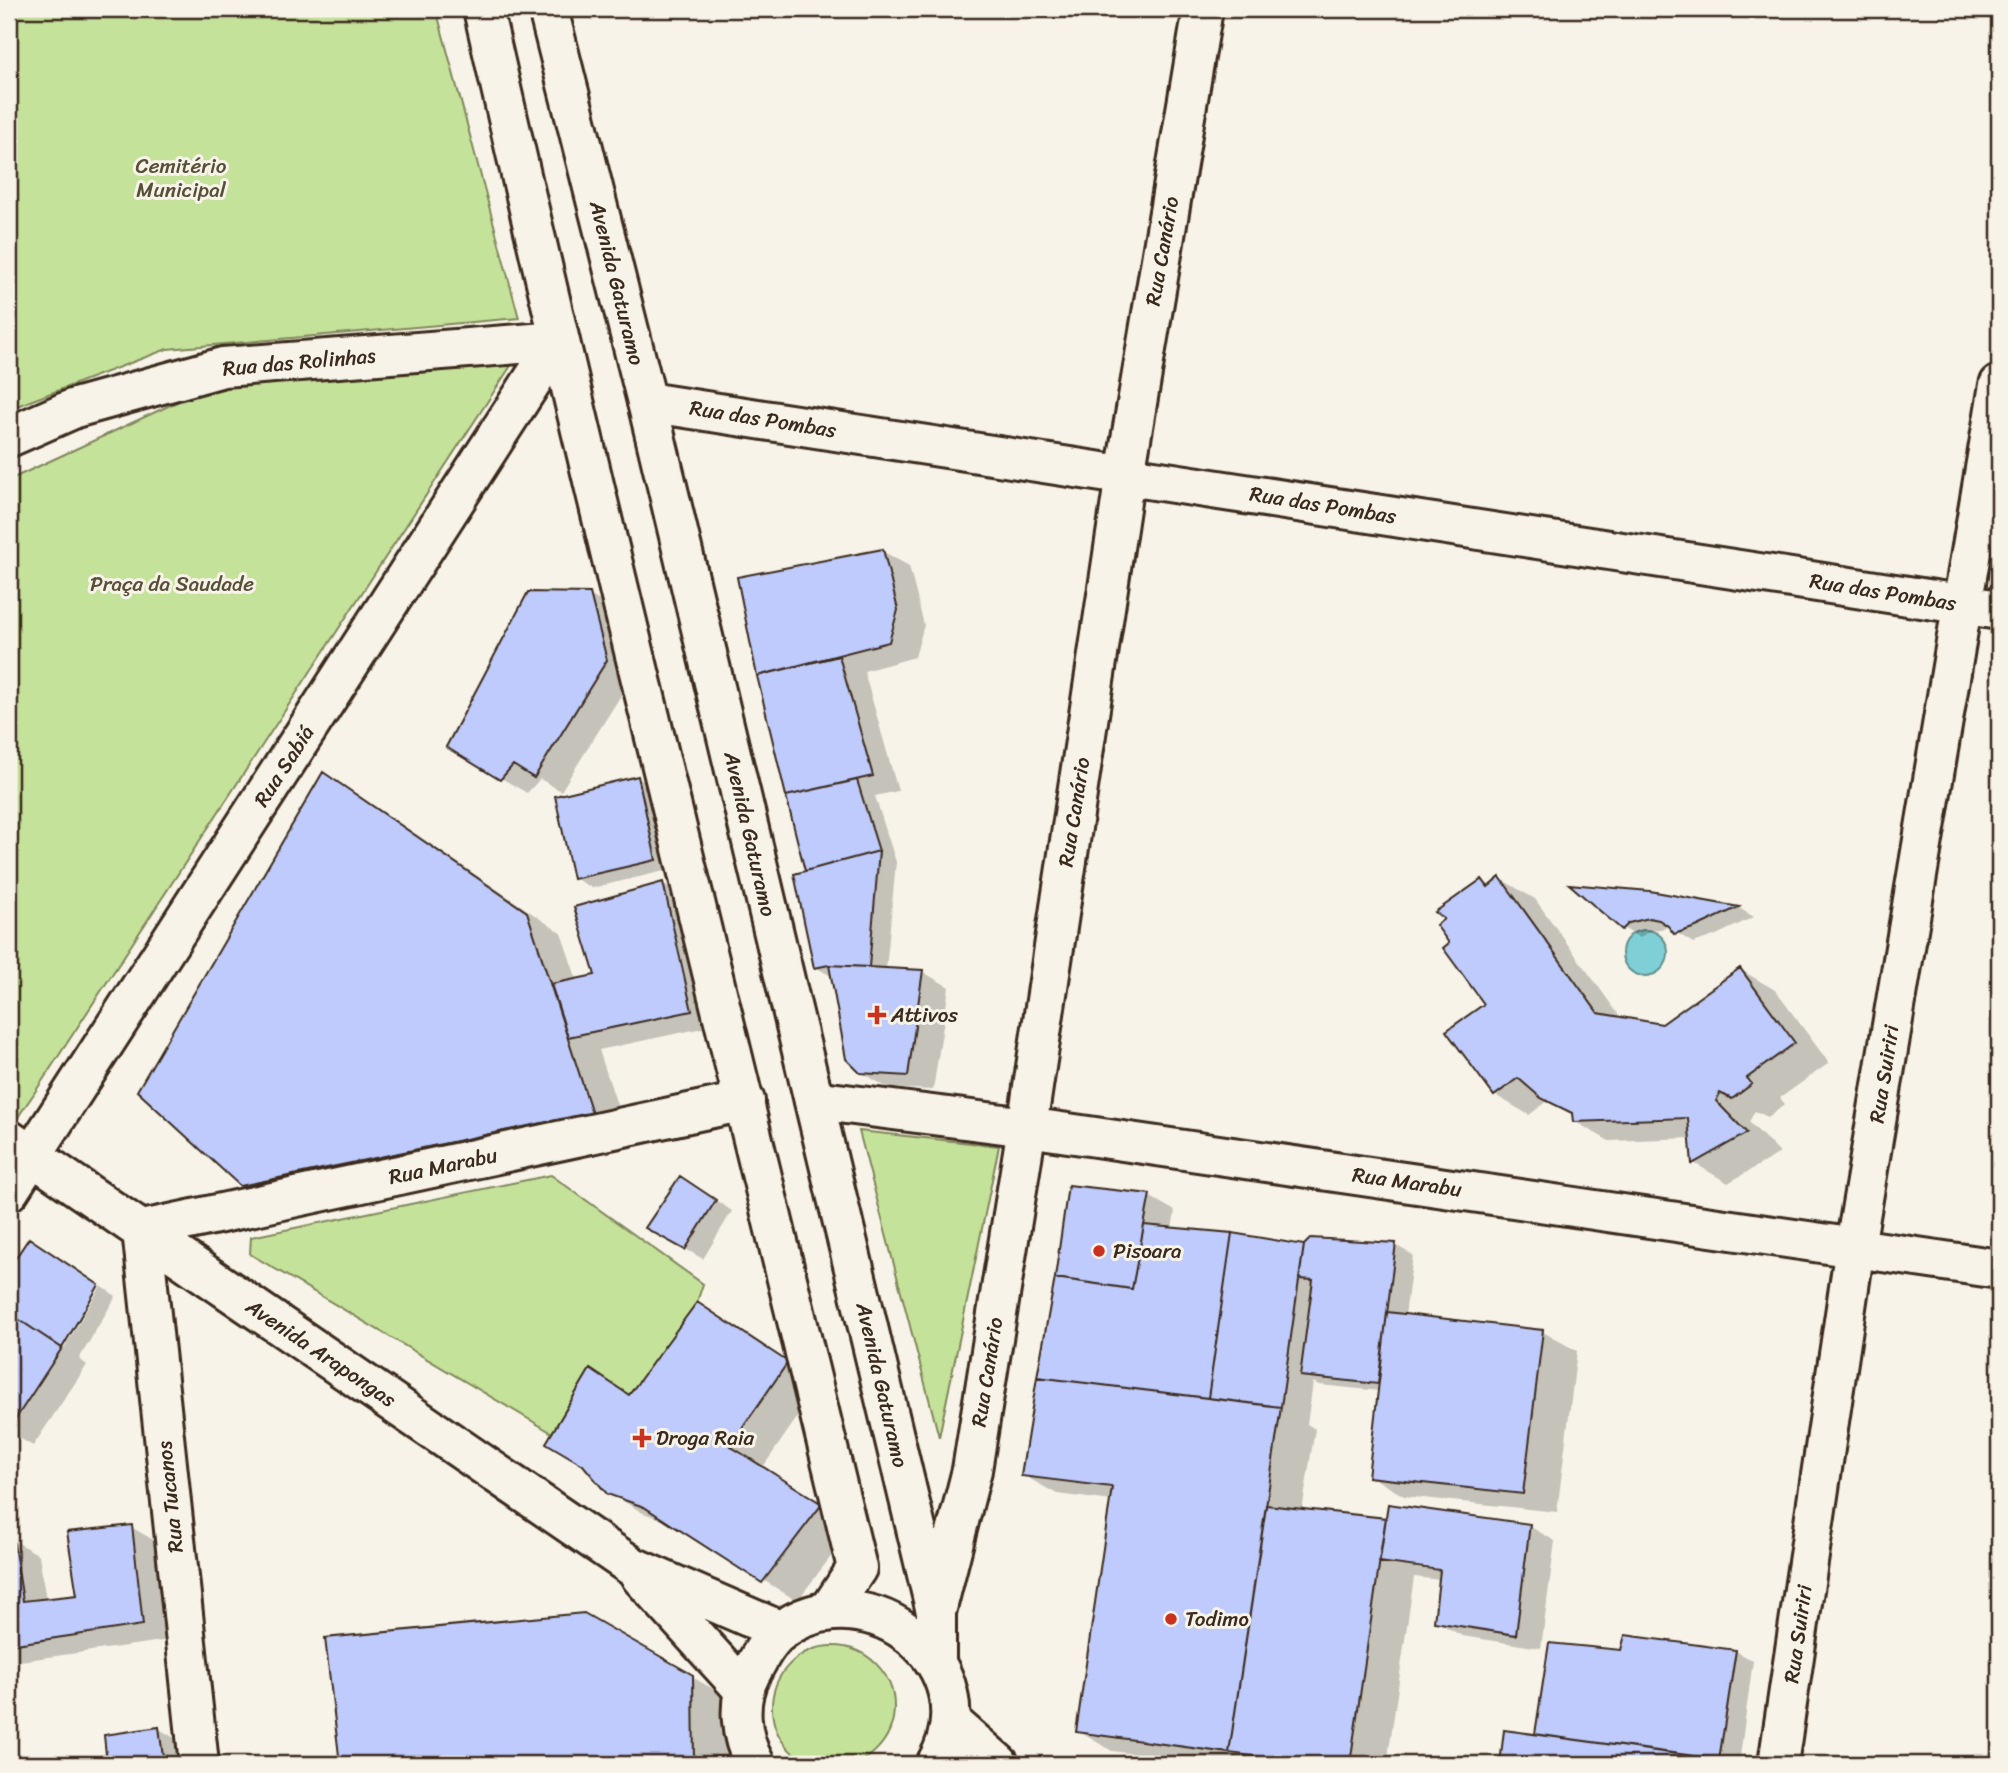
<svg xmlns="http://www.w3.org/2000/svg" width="2008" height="1773" viewBox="0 0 2008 1773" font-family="Sriracha,sans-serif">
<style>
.green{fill:#c5e29a;stroke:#80865c;stroke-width:2}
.water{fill:#7fd0d6;stroke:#648e8c;stroke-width:2}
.shadow{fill:#0003;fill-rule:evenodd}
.building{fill:#becbfc;stroke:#3b2a1e;stroke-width:2}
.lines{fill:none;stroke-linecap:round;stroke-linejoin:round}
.minor-casing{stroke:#3b2a1e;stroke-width:44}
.major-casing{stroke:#3b2a1e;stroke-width:44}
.minor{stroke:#f7f3e8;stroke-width:38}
.major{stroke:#f7f3e8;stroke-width:38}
.poi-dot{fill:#c8321e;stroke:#f7f3e8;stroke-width:2.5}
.labels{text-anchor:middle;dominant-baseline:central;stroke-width:6;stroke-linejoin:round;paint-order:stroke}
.park-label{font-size:21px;fill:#574f37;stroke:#f7f3e8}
.street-label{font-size:21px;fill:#3b2a1e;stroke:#f7f3e8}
.poi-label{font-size:21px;fill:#3b2a1e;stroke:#f7f3e8;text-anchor:start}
</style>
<rect width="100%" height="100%" fill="#f7f3e8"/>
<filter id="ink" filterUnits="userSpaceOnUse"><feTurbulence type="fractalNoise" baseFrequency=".0143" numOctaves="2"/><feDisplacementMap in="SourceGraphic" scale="14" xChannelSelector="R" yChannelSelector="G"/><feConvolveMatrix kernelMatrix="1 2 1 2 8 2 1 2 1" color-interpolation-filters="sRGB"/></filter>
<g filter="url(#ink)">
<path class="green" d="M9,9H436L519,318L167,349L9,409Z
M514,361L33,1095L9,1130V480L207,388Z
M859,1131L999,1146L939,1437Z
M551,1175L703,1284L697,1302L629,1395L590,1370L552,1433L250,1254L251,1237Z
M772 1707a61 61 0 1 1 122 0a61 61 0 1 1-122 0Z"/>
<path class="water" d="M1622 953a23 23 0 1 1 46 0a23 23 0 1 1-46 0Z"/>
<path class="shadow" d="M882,551L909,566L924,625L915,657L864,671L898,791L875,796L896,862L886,970L923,972L949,987L933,1090L888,1088L861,1072L833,977L815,967L807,872L759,676L739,579Z
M589,595L616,610L633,676L561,791L540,779L527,793L501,778Z
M323,774L357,794L561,933L577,980L597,976L663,884L689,899L717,1025L599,1050L626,1132L276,1204L241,1184Z
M638,778L655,788L673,869L592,888L574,878Z
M1501,879L1535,899L1621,1018L1663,1026L1741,970L1775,990L1829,1063L1780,1098L1785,1104L1768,1117L1755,1111L1749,1122L1780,1153L1728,1183L1694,1163L1692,1138L1609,1141L1574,1121V1115L1548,1101L1529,1115L1495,1095L1486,1004L1452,944L1482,881L1491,886Z
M1650,893L1739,908L1754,917L1714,936L1693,943L1668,927L1647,932L1640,938L1623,928Z
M697,1188L732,1211L703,1259L647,1227Z
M1149,1196L1175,1211L1172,1229L1304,1247L1395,1245L1413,1255L1405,1316L1543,1332L1577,1351L1557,1512L1404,1496L1370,1476L1380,1391L1319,1385L1313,1382L1307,1424L1315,1429L1302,1511L1385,1520L1529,1526L1555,1541L1541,1648L1462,1636L1436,1621L1440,1580L1414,1577L1387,1764H1212L1112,1751L1078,1731L1112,1501L1057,1494L1023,1475L1057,1278ZM1415,1565L1448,1569V1572L1415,1568Z
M29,1240L60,1348H64L101,1286L116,1296L79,1359L87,1365L33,1446L9,1432V1271Z
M697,1304L821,1383L763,1467L855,1525L797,1601L672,1523L643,1513L608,1492L591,1372L631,1395Z
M131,1527L157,1542L169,1640L13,1662L9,1660V1541L13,1540L39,1555L46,1600L79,1596Z
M584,1615L727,1697V1764H342L327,1639Z
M1736,1651L1753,1661L1739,1764H1501L1506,1732L1544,1737L1537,1733L1622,1652Z
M159,1729L185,1744L188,1764H109L105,1736Z"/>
<path class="building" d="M883,549L898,610L889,642L757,676L737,577Z
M528,592L590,593L607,660L534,778L513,765L500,780L446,747Z
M839,656L873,776L786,796L757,676Z
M323,772L527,912L592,1113L240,1186L137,1091Z
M638,776L656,860L573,879L555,796Z
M857,780L879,851L805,871L786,796Z
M879,851L869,967L829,965L814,968L794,874Z
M1500,877L1598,1013L1662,1024L1740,968L1795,1043L1747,1078L1752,1084L1732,1099L1720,1093L1716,1101L1747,1133L1692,1164L1688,1118L1573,1122L1572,1113L1541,1098L1518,1078L1494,1096L1446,1031L1484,1004L1443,948L1449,943L1436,925L1444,919L1435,912L1482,879L1488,887Z
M663,882L692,1011L568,1037L551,984L595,975L574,907Z
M1569,884L1650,891L1739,907L1696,927L1674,934L1668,926L1659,920L1649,918L1629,923L1622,930Z
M829,965L923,970L908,1076L860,1073L846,1059Z
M680,1176L716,1200L685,1250L645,1228Z
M1068,1185L1150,1194L1132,1289L1055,1278Z
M1144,1225L1232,1233L1208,1398L1037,1377L1055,1278L1132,1289Z
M1232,1233L1304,1245L1281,1407L1208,1398Z
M29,1238L99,1285L62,1348L9,1313V1268Z
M1311,1238L1396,1243L1378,1384L1300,1376L1313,1280L1299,1279L1304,1245Z
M697,1302L788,1362L730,1446L822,1504L762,1583L644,1507L607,1494L583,1465L546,1443L590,1369L629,1395Z
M1387,1312L1543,1330L1523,1494L1368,1477Z
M9,1313L62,1348L9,1429Z
M1037,1377L1281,1407L1229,1753L1076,1732L1112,1487L1021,1476Z
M1388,1504L1530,1524L1516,1635L1434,1622L1440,1570L1379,1562Z
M1266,1505L1386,1518L1350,1764H1316L1229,1753Z
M132,1525L143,1625L9,1645V1539L13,1538L23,1601L77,1595L67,1532Z
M584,1613L693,1675L694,1763L340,1764L325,1638Z
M1625,1635L1736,1650L1719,1760L1535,1734L1549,1643L1621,1650Z
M159,1727L164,1764H107L104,1735Z
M1504,1730L1739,1762V1764H1500Z"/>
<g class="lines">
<g class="minor-casing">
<path id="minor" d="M647,402L1999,610
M9,437L75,408L223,367L558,341
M814,1100L1027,1127L1999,1269
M9,1140L633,1567L781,1631
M9,1191L558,341
M142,1230L745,1101
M142,1230L199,1764
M641,1577L743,1689
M936,1612L972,1470L1027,1127L1125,475L1203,9
M1778,1764L1855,1247L1999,385"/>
</g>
<g class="major-casing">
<path id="major" d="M483,9C601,530 732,1048 857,1568L828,1612
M548,9L647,402L936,1612V1662
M950,1721L999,1764
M755,1764C740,1737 736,1701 751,1673C759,1658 768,1640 782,1630C871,1568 992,1668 936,1764"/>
</g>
<use href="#minor" class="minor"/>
<use href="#major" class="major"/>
</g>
</g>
<g class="poi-dot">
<path d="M873.5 1004.5h7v7h7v7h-7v7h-7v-7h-7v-7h7z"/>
<circle cx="1099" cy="1251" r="7"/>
<path d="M638.5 1427.5h7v7h7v7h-7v7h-7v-7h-7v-7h7z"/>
<circle cx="1171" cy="1619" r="7"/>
</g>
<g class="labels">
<g class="park-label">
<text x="181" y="166">Cemitério<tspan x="181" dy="24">Municipal</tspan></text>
<text x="172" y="584">Praça da Saudade</text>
</g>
<g class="street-label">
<text transform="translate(1162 251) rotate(-80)">Rua Canário</text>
<text transform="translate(617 283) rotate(76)">Avenida Gaturamo</text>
<text transform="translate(299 362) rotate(-5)">Rua das Rolinhas</text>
<text transform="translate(763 419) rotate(9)">Rua das Pombas</text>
<text transform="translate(1323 505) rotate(9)">Rua das Pombas</text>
<text transform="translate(1883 592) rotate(9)">Rua das Pombas</text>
<text transform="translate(284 766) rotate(-57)">Rua Sabiá</text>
<text transform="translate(1074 812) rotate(-81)">Rua Canário</text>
<text transform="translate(750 834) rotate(77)">Avenida Gaturamo</text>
<text transform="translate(1884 1074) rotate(-81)">Rua Suiriri</text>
<text transform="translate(443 1166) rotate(-12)">Rua Marabu</text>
<text transform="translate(1407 1182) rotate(8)">Rua Marabu</text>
<text transform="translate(321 1353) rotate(34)">Avenida Arapongas</text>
<text transform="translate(987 1372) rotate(-81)">Rua Canário</text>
<text transform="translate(882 1385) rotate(77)">Avenida Gaturamo</text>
<text transform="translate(170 1497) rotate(-96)">Rua Tucanos</text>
<text transform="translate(1798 1634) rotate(-82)">Rua Suiriri</text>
</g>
<g class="poi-label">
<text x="891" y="1015">Attivos</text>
<text x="1113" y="1251">Pisoara</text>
<text x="656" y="1438">Droga Raia</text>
<text x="1185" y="1619">Todimo</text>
</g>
</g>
<rect width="2008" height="1773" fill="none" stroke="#f7f3e8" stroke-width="35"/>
<rect x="18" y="18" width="1973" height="1738" fill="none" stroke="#3b2a1e" stroke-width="2.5" filter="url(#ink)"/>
</svg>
